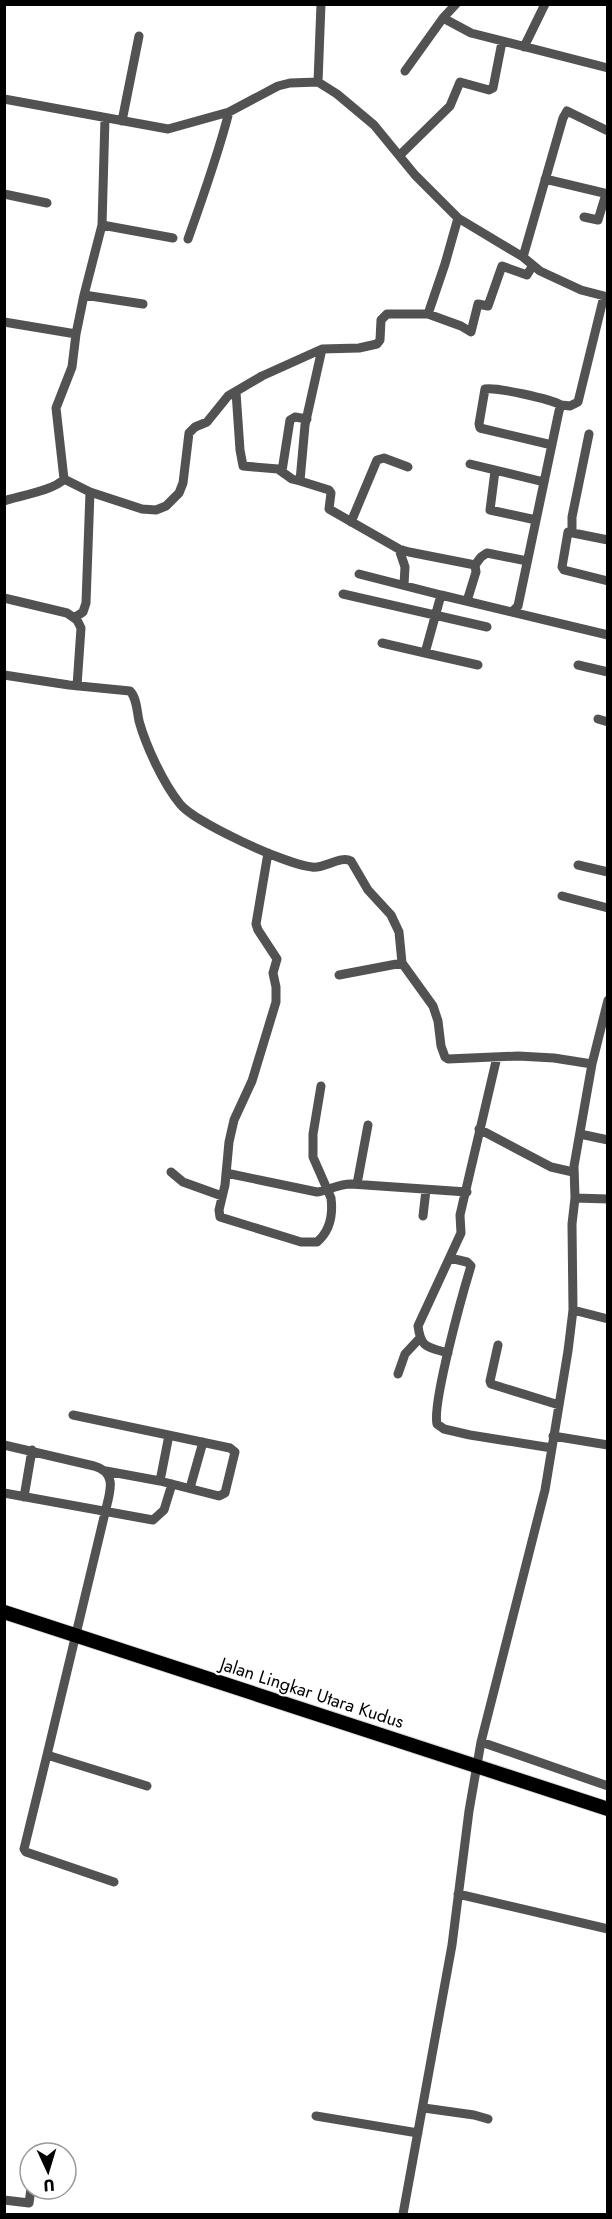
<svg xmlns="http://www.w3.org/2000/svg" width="612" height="2219" viewBox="0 0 612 2219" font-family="Jost,sans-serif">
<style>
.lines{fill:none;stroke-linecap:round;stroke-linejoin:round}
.primary-casing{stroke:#dbdbdb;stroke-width:16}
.minor{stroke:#525252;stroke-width:9}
.primary{stroke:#000;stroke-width:14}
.labels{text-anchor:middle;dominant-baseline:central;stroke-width:4.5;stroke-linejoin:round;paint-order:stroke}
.street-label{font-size:18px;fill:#000;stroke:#fff}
</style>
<rect width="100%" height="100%" fill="#fff"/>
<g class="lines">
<g class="primary-casing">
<path id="primary" d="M4,1612L608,1809"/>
</g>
<path class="minor" d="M456,4L443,18L471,33L608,68
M524,47L545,4
M405,71L443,18
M318,82L321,4
M4,99L168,129L229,112L278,86L290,83L318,82L337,94L374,125L415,175L458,218L523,257L540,271L581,290L608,297
M122,121L139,36
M400,155L450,106L460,82L489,90L493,88L502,42
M545,179L608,194
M4,194L47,203
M584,217L598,220L606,194
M102,225L173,238
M188,239C203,197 218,155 229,112
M523,257L563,118L567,111L608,131
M84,295L143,304
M428,314L461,326L471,332L478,304L488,306L502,266L527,275L533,265
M4,322L76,334
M322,349L305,425L300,481L329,490L331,493L329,509L399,549L409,552L475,565L476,572L467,601
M236,392L240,450L243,466L278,469L292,479L300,481
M552,445L480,428L479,424L485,389C497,387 550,399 561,405
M470,464L544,482
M282,471L290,420L295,417L307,419
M495,471L490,510L536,520
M64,479L90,492L142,509L156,510L166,506L179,493L183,483L189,433L195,427L207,422L228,396L262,376L322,349L359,348L377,344L380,340L381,320L387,314H428L445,264L458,218
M4,501C19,496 55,490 64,479L56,408L72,367L76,334L84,295L102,225L105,118
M351,522L377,460L384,458L408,467
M572,532V517L589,434
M608,540L568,532L562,567L564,570L608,581
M399,549L405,567L404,585
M475,565L481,557L487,553L527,561
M359,574L441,595
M343,594L487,627
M4,598L67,613L77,620L81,628L77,686
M512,612L518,606L559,411L561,405L570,406L578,402L604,296
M74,618L83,612L86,603L90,492
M382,643L425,653L441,595L608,635
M425,653L478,665
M578,665L608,672
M4,675L69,685L130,691C137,698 137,712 139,721C146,746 163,783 180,804C194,822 287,865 312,867C325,869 340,855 351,861L368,890L391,915L399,932L402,963L433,1006L438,1021L441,1046L445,1057L448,1059L518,1056L554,1058L592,1064
M598,719L608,722
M268,853L256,924L258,930L277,959L273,973L276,987V1002L252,1081L234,1120L229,1142L225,1185L219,1210L220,1217L301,1242H317C330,1231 333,1214 331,1198L313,1157V1134L321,1086
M578,865L608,872
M562,896L608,908
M339,975L402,963
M479,1129L551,1167L573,1172
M580,1134L608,1140
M171,1172L183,1182L222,1196
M226,1173L317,1192C329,1190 339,1184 351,1184L467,1192
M357,1184L368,1125
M575,1198L608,1199
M423,1216L426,1190
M450,1258L467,1262L471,1266C463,1292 432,1403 437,1424L444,1429L470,1435L552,1448
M573,1310L608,1319
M498,1345L490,1381L491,1384L559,1405
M448,1353C428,1347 421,1349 418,1326L461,1233L460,1215L497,1057
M398,1374L405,1354L419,1339
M73,1415L230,1448L235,1452L225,1493L219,1496L160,1481L106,1471
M553,1436L608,1445
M4,1445L94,1466C119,1473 109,1494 105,1513L47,1755L147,1786
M160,1481L169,1435
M190,1488L203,1442
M4,1493L153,1520L164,1510L172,1484
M24,1497L32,1450
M481,1742L608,1786
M47,1755L24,1849L26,1852L114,1882
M458,1894L608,1929
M424,2108L474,2115L488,2119
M316,2116L418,2133
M44,2153L48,2149
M4,2200L29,2203L31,2189
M403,2214L452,1945L469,1811L481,1742L545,1490L568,1351L573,1310L572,1224L575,1198L574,1166L592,1064L608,1000"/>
<use href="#primary" class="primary"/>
</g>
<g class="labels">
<g class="street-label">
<text transform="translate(312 1693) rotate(18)">Jalan Lingkar Utara Kudus</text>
</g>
</g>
<rect width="612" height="2219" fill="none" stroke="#000000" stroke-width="12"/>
<g transform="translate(48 2171) rotate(176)"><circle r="28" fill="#ffffff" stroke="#999999" stroke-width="1.5"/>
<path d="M0-4.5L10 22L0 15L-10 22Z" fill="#000000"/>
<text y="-9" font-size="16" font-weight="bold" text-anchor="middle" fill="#000000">U</text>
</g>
</svg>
